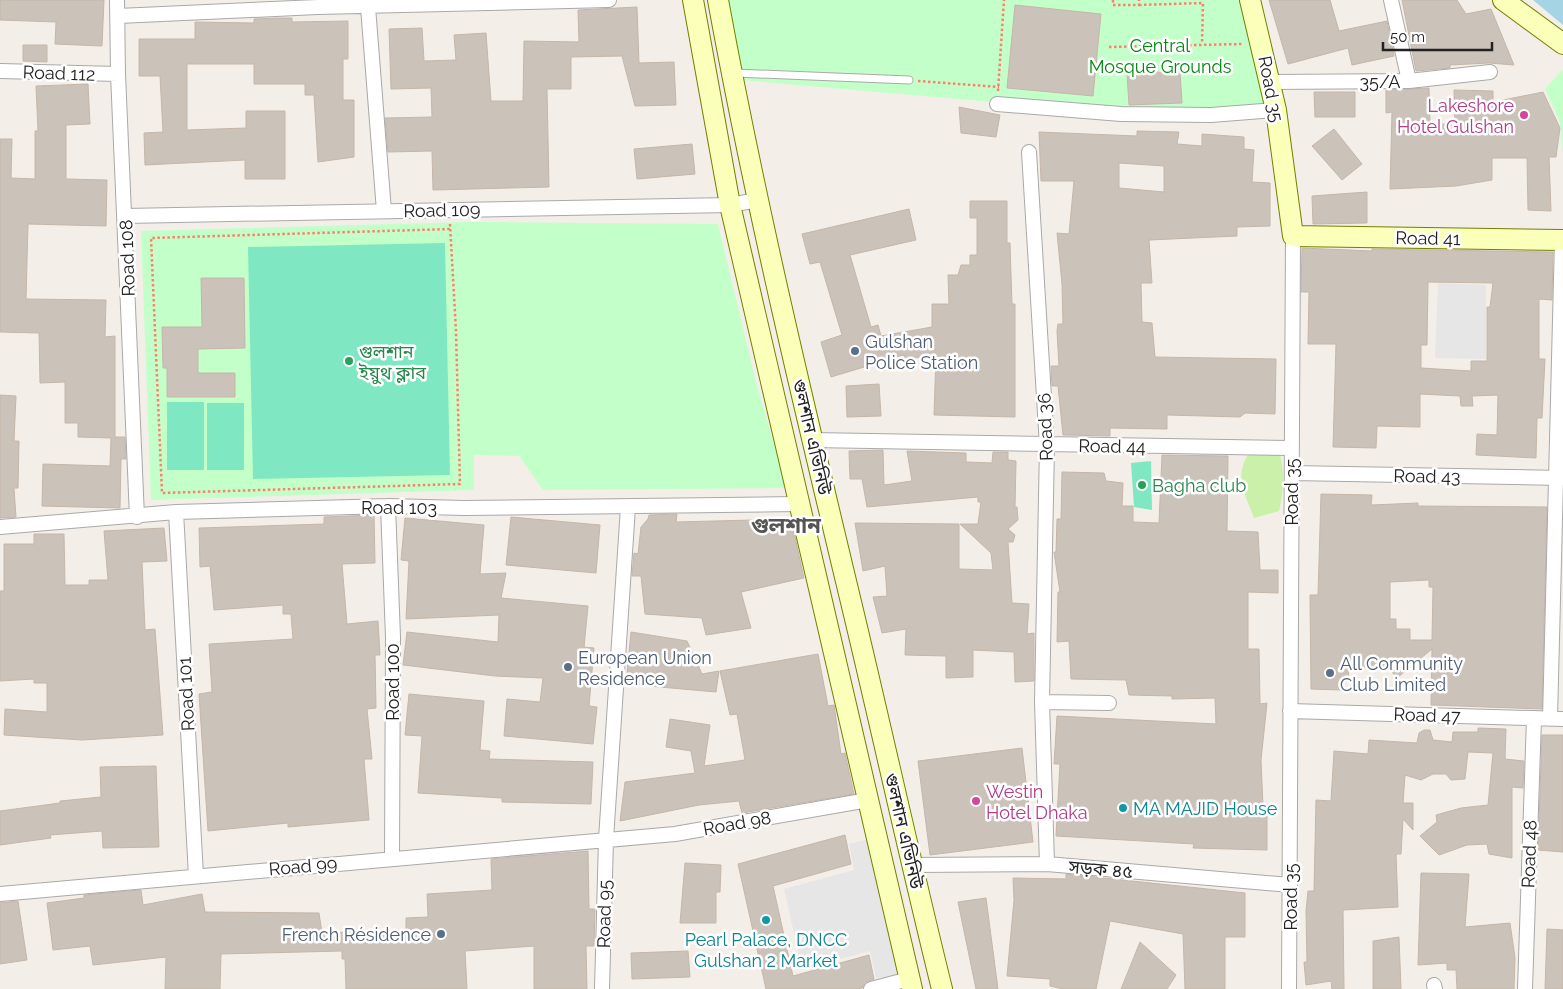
<svg xmlns="http://www.w3.org/2000/svg" width="1563" height="989" viewBox="0 0 1563 989" font-family="Raleway,'Noto Sans Bengali',sans-serif">
<style>
.grass{fill:#cbf0aa}
.park{fill:#c3ffc9}
.pitch{fill:#7fe8c2}
.parking{fill:#e6e6e6}
.water{fill:#a5d4e4}
.building{fill:#cbc2ba;stroke:#c6b6a8;fill-rule:evenodd}
.lines{fill:none;stroke-linecap:round;stroke-linejoin:round}
.lane-casing{stroke:#a9a9a9;stroke-width:9}
.street-casing{stroke:#a9a9a9;stroke-width:16}
.secondary-casing{stroke:#708100;stroke-width:22}
.path{stroke:#ff7f6c;stroke-width:2.5;stroke-dasharray:2.5 2.5;stroke-linecap:butt}
.lane{stroke:#fff;stroke-width:7}
.street{stroke:#fff;stroke-width:14}
.secondary{stroke:#faffb9;stroke-width:20}
.hotel-dot{fill:#d1479c;stroke:#fff;stroke-width:2}
.service-dot{fill:#5c6f8a;stroke:#fff;stroke-width:2}
.leisure-dot{fill:#2e9e5b;stroke:#fff;stroke-width:2}
.culture-dot{fill:#0f9aa8;stroke:#fff;stroke-width:2}
.labels{text-anchor:middle;dominant-baseline:central;stroke-width:5;stroke-linejoin:round;paint-order:stroke}
.park-label{font-size:18px;fill:#028910;stroke:#fff}
.street-label{font-size:18px;fill:#222;stroke:#fff}
.hotel-label{font-size:18px;fill:#b23c85;stroke:#fff;text-anchor:end}
.service-label{font-size:18px;fill:#4e5e75;stroke:#fff;text-anchor:start}
.leisure-label{font-size:18px;fill:#27864d;stroke:#fff;text-anchor:start}
.culture-label{font-size:18px;fill:#0d838f;stroke:#fff;text-anchor:start}
.district-label{font-size:22px;font-weight:bold;fill:#555;stroke:#fff}
</style>
<rect width="100%" height="100%" fill="#f3efe8"/>
<path class="grass" d="M1251,450L1279,451C1285,470 1284,492 1279,511L1254,518C1244,492 1233,475 1251,450Z"/>
<path class="park" d="M726,0H1254L1281,107L1210,112L993,102L740,80Z
M1563,69V153L1560,122L1545,89Z
M465,222L718,224L757,386L787,488L543,490L519,456L474,455V490L151,500L141,231Z"/>
<path class="pitch" d="M445,243L450,475L253,479L248,247Z
M167,402H204V470H167Z
M207,403H244V470H207Z
M1151,461L1152,510L1134,507L1131,463Z"/>
<path class="parking" d="M1438,283L1486,285V359L1435,358Z
M869,839L902,976L876,978L870,951L802,969L784,889L854,870L849,844Z"/>
<path class="water" d="M1533,0H1563V25Z"/>
<path class="building" d="M0,0H104L102,46L55,44L56,22L0,20Z
M1269,0H1330L1339,31L1387,21L1394,56L1352,65L1348,48L1288,64Z
M1402,0H1457L1466,14L1491,9L1514,65L1489,63L1450,65V68L1416,71Z
M1015,5L1101,14L1093,96L1007,88Z
M637,7L639,63L674,62L676,105L635,106L622,56L571,57V89H547L549,187L433,190L432,151L388,152L385,118L432,117L431,88L391,89L389,29L422,28L424,61L456,60L454,35L486,33L491,101H523L524,41L579,42L578,10Z
M278,18H292V22L348,21V59H343V100H354V157L318,162L314,95H305V84H254V64H187V130L246,128V111H285V179H245V160L145,165L144,133L163,132L160,76H139V39H195V22L254,23V19Z
M23,45H47V62L23,61Z
M1180,71L1182,103L1129,105L1127,74Z
M88,84L90,124L66,125V179L107,180L106,226L28,224L26,299L106,300L105,337L115,336V437H125L126,459H121L120,508L42,506L43,464L110,466L111,438L78,437V423H65V382L40,383L39,333L0,332V139H12L11,178L35,179V131H38L36,86Z
M1429,88L1430,123L1455,125L1454,90L1493,91V102L1543,92L1560,128L1556,157H1549L1551,211L1528,210L1527,158H1492V180L1456,186L1390,189L1392,112L1386,113V90Z
M1314,92H1355V117H1315Z
M959,107L1000,115L996,137L961,133Z
M1334,129L1362,164L1342,180L1312,146Z
M1137,131L1179,132L1177,144L1202,146V134L1244,137V149L1254,150L1252,182L1270,183V226L1237,227V236L1149,240L1152,283H1141L1142,322L1152,323L1155,357L1276,359L1275,414L1245,413L1240,417L1167,415V429L1110,428V436L1063,435L1058,386H1052L1051,366H1059L1057,331L1058,324H1063L1062,284L1057,233L1069,234L1074,181H1041L1039,132L1137,136ZM1119,163L1164,166V192L1119,188Z
M692,144L695,174L637,179L634,149Z
M1367,192V223L1313,224L1312,196Z
M970,201H1007V243H1010L1012,304H1015V417L934,415L936,355L905,359L904,355L831,377L821,342L842,335L820,262L810,264L802,234L909,209L916,240L850,255L871,327L878,325L881,336L932,327V304H949L948,275H958L961,265H970V255H977V218H970Z
M1302,248L1372,251V249L1553,252L1552,300L1539,299V359H1545L1542,418H1537L1536,458L1476,455L1477,434L1497,435L1498,395L1472,396L1473,406H1461L1460,396L1420,394V427L1377,426L1376,448L1333,447L1336,344H1308L1309,292H1301ZM1428,282L1493,283L1490,307H1487V361H1471V371L1421,368V345H1427Z
M201,278H244L245,348L198,349V373H235V397H167V368H163L162,327H202Z
M879,384L881,416L847,417L846,386Z
M0,395L16,396L14,441H19L18,488H14L16,517L0,518Z
M883,450L884,485L912,481L907,451L966,453V462L992,463L993,452H1008V460L1016,461L1015,507H1017L1018,520L1008,529L1015,535L1013,542H1008L1012,603L1029,604L1027,634L1034,633V681L1015,682L1014,652L973,650V677L946,678V656L905,655L906,629L882,633L873,597L887,596L885,566L863,571L855,523L959,524V569L993,570L991,553L960,524H978L981,502H978V497L867,507L862,479H850L849,451Z
M1162,455L1228,456L1227,531L1258,532L1260,570H1278V593L1248,592V649H1259L1260,704L1267,703L1261,760L1263,807H1267V850L1193,848L1194,844L1056,836L1060,764H1054L1057,716L1216,724L1215,698L1172,699V696L1129,695L1126,680L1071,679L1069,641L1057,642L1058,592H1060L1054,552H1056L1057,519H1061L1062,472L1104,473L1106,481L1123,483L1122,506H1133V522L1159,523Z
M1321,494L1372,495L1371,505L1418,503V506L1547,507L1542,709L1431,705L1432,649L1397,678L1388,667H1349L1348,681H1341V690L1311,689L1310,595H1318ZM1429,580V587H1433L1432,640H1410V629H1396V619H1390V582Z
M677,514L676,522L791,519L804,578L741,592L751,628L706,635L702,618L645,614L641,576H632L634,553L638,554L641,527L648,519L649,515Z
M374,515L375,563L342,564L347,624L378,621L380,655H375L376,708L367,709L372,759H364L369,820L288,827V823L208,831L199,694L212,692L209,644L293,639L291,614H283V605L214,610L210,566L200,567L199,528L324,524V517Z
M511,517L600,525L596,573L506,565Z
M405,518L484,525L480,574L506,573L501,598L588,606L584,647L594,648L589,706L597,707L593,744L504,736L507,699L540,702L543,678L495,676L403,665L407,632L498,642L499,615L406,619L409,561L401,560Z
M164,528L167,561L142,562L145,630L155,629L163,735L82,740L4,735L5,709L47,712V683H34V679L0,681V591H4V544H34V534H64L65,585H89V580H108L104,531Z
M631,632L687,641L702,674L719,671L716,692L626,684Z
M818,654L828,706L834,705L841,754L845,753L854,794L742,813L739,801L699,805L620,821L625,782L695,773L691,751L666,747L670,719L710,725L704,766L745,760L737,714L730,715L720,671Z
M409,694L484,701L480,750L490,751L489,759L593,762L591,804L502,802V798L418,793L422,736L405,735Z
M1478,728L1506,729L1505,759L1524,761L1523,788L1512,787V858L1489,854L1487,844L1467,845L1439,855L1420,836L1437,822L1436,815L1461,808L1488,805L1493,753L1468,752L1465,779L1451,780L1446,774H1433L1421,780L1405,775L1403,803H1413V830L1403,819L1401,854H1396L1398,907L1343,910L1344,989H1332L1331,981L1306,985L1304,962H1307L1306,911L1308,891H1314L1316,800L1331,801L1334,751L1368,754L1369,740L1417,743L1419,733L1424,730H1430L1433,740L1452,742L1453,732H1478Z
M1542,735H1563V852L1538,850Z
M1022,748L1033,842L930,855L918,761Z
M156,766L159,847L103,848L102,831L50,835L51,838L0,845V811L60,803V801L101,797L100,767Z
M845,835L851,864L773,886L793,976L869,955L874,979L865,982L862,988L857,989H766L738,864Z
M588,851L589,909H595L594,946H586L587,989H534V946L465,951L467,989H346L345,959H342V951L221,954L220,989H165L166,957L93,965L90,946L53,950L47,903L84,898V895L141,890L143,905L202,894L205,912L319,913L322,933L406,930V918L428,917L427,894L492,890L491,859Z
M685,863L721,865L720,892H716V923H680Z
M1421,873L1469,874L1465,927L1510,923L1515,958L1514,989H1457L1456,970H1447V963L1418,965Z
M1066,874L1245,893V937H1225V989H1185L1183,934L1110,921L1096,989H1063L1050,986V979L1007,976L1014,900L1013,878L1066,879Z
M986,898L998,989H976L958,902Z
M18,901L27,960L0,964V903Z
M1547,929L1563,930V989H1545Z
M1399,937L1401,989H1373V941Z
M1140,942L1176,975L1167,989H1121Z
M688,951L690,977L632,979L631,953Z"/>
<g class="lines">
<g class="lane-casing">
<path id="lane" d="M735,73L909,80"/>
</g>
<g class="street-casing">
<path id="street" d="M117,0L118,74L137,517
M1391,0L1409,81
M368,7L384,211
M118,16L318,7L609,0
M0,71L118,74
M1270,82L1409,81L1490,72
M997,104L1121,114L1211,115L1276,110
M1029,152L1047,446L1042,702L1047,864
M125,216L730,205L758,200
M812,440L1292,448
M1292,473L1563,478
M388,506L393,637L392,858
M176,512L196,876
M0,527L176,512L388,506L464,508L798,504
M1042,702L1109,703
M1290,711L1563,719
M1550,719L1562,240
M911,865L1047,864L1290,885
M0,894L675,834L868,800
M1434,985L1435,989
M602,989L606,839L628,507
M871,989L909,979
M1289,989L1293,236
M1525,989L1534,718"/>
</g>
<g class="secondary-casing">
<path id="secondary" d="M693,0L730,205L912,989
M718,0C755,202 803,402 851,602C882,731 910,860 942,989
M1250,0L1276,110L1293,236L1563,240
M1503,0L1563,44"/>
</g>
<path class="path" d="M1113,0V5H1139V0
M1139,5L1203,3L1202,44
M1109,47L1243,44
M918,81L999,87
M998,91L1004,0
M450,224L456,331L460,484L162,493L151,238L451,229"/>
<use href="#lane" class="lane"/>
<use href="#street" class="street"/>
<use href="#secondary" class="secondary"/>
</g>
<g class="hotel-dot">
<circle cx="1524" cy="115" r="5"/>
<circle cx="976" cy="801" r="5"/>
</g>
<g class="service-dot">
<circle cx="855" cy="351" r="5"/>
<circle cx="568" cy="667" r="5"/>
<circle cx="1330" cy="673" r="5"/>
<circle cx="441" cy="934" r="5"/>
</g>
<g class="leisure-dot">
<circle cx="349" cy="361" r="5"/>
<circle cx="1142" cy="485" r="5"/>
</g>
<g class="culture-dot">
<circle cx="1123" cy="808" r="5"/>
<circle cx="766" cy="920" r="5"/>
</g>
<g class="labels">
<g class="park-label">
<text x="1160" y="45">Central<tspan x="1160" dy="21">Mosque Grounds</tspan></text>
</g>
<g class="street-label">
<text transform="translate(59 73) rotate(2)">Road 112</text>
<text x="1380" y="81">35/A</text>
<text transform="translate(1271 89) rotate(79)">Road 35</text>
<text transform="translate(442 210) rotate(-1)">Road 109</text>
<text transform="translate(1428 238) rotate(1)">Road 41</text>
<text transform="translate(127 258) rotate(-92)">Road 108</text>
<text transform="translate(1045 427) rotate(-92)">Road 36</text>
<text transform="translate(812 437) rotate(77)">গুলশান এভিনিউ</text>
<text transform="translate(1112 446) rotate(1)">Road 44</text>
<text transform="translate(1427 476) rotate(1)">Road 43</text>
<text transform="translate(1291 492) rotate(-90)">Road 35</text>
<text x="399" y="507">Road 103</text>
<text transform="translate(392 682) rotate(-90)">Road 100</text>
<text transform="translate(186 694) rotate(-93)">Road 101</text>
<text transform="translate(1427 715) rotate(2)">Road 47</text>
<text transform="translate(737 823) rotate(-10)">Road 98</text>
<text transform="translate(904 831) rotate(77)">গুলশান এভিনিউ</text>
<text transform="translate(1529 854) rotate(-88)">Road 48</text>
<text transform="translate(303 866) rotate(-5)">Road 99</text>
<text transform="translate(1101 869) rotate(5)">সড়ক ৪৫</text>
<text transform="translate(1290 897) rotate(-90)">Road 35</text>
<text transform="translate(604 914) rotate(-89)">Road 95</text>
</g>
<g class="hotel-label">
<text x="1514" y="105">Lakeshore<tspan x="1514" dy="21">Hotel Gulshan</tspan></text>
<text x="986" y="791" text-anchor="start">Westin<tspan x="986" dy="21">Hotel Dhaka</tspan></text>
</g>
<g class="service-label">
<text x="865" y="341">Gulshan<tspan x="865" dy="21">Police Station</tspan></text>
<text x="578" y="657">European Union<tspan x="578" dy="21">Residence</tspan></text>
<text x="1340" y="663">All Community<tspan x="1340" dy="21">Club Limited</tspan></text>
<text x="431" y="934" text-anchor="end">French Résidence</text>
</g>
<g class="leisure-label">
<text x="359" y="351">গুলশান<tspan x="359" dy="21">ইয়ুথ ক্লাব</tspan></text>
<text x="1152" y="485">Bagha club</text>
</g>
<g class="culture-label">
<text x="1133" y="808">MA MAJID House</text>
<text x="766" y="939" text-anchor="middle">Pearl Palace, DNCC<tspan x="766" dy="21">Gulshan 2 Market</tspan></text>
</g>
<g class="district-label">
<text x="786" y="525">গুলশান</text>
</g>
</g>
<path d="M1383 42v8h109v-8" fill="none" stroke="#222222" stroke-width="2.5"/>
<text x="1390" y="42" font-size="15" fill="#222222" stroke="#ffffff" stroke-width="4" paint-order="stroke">50 m</text>
</svg>
